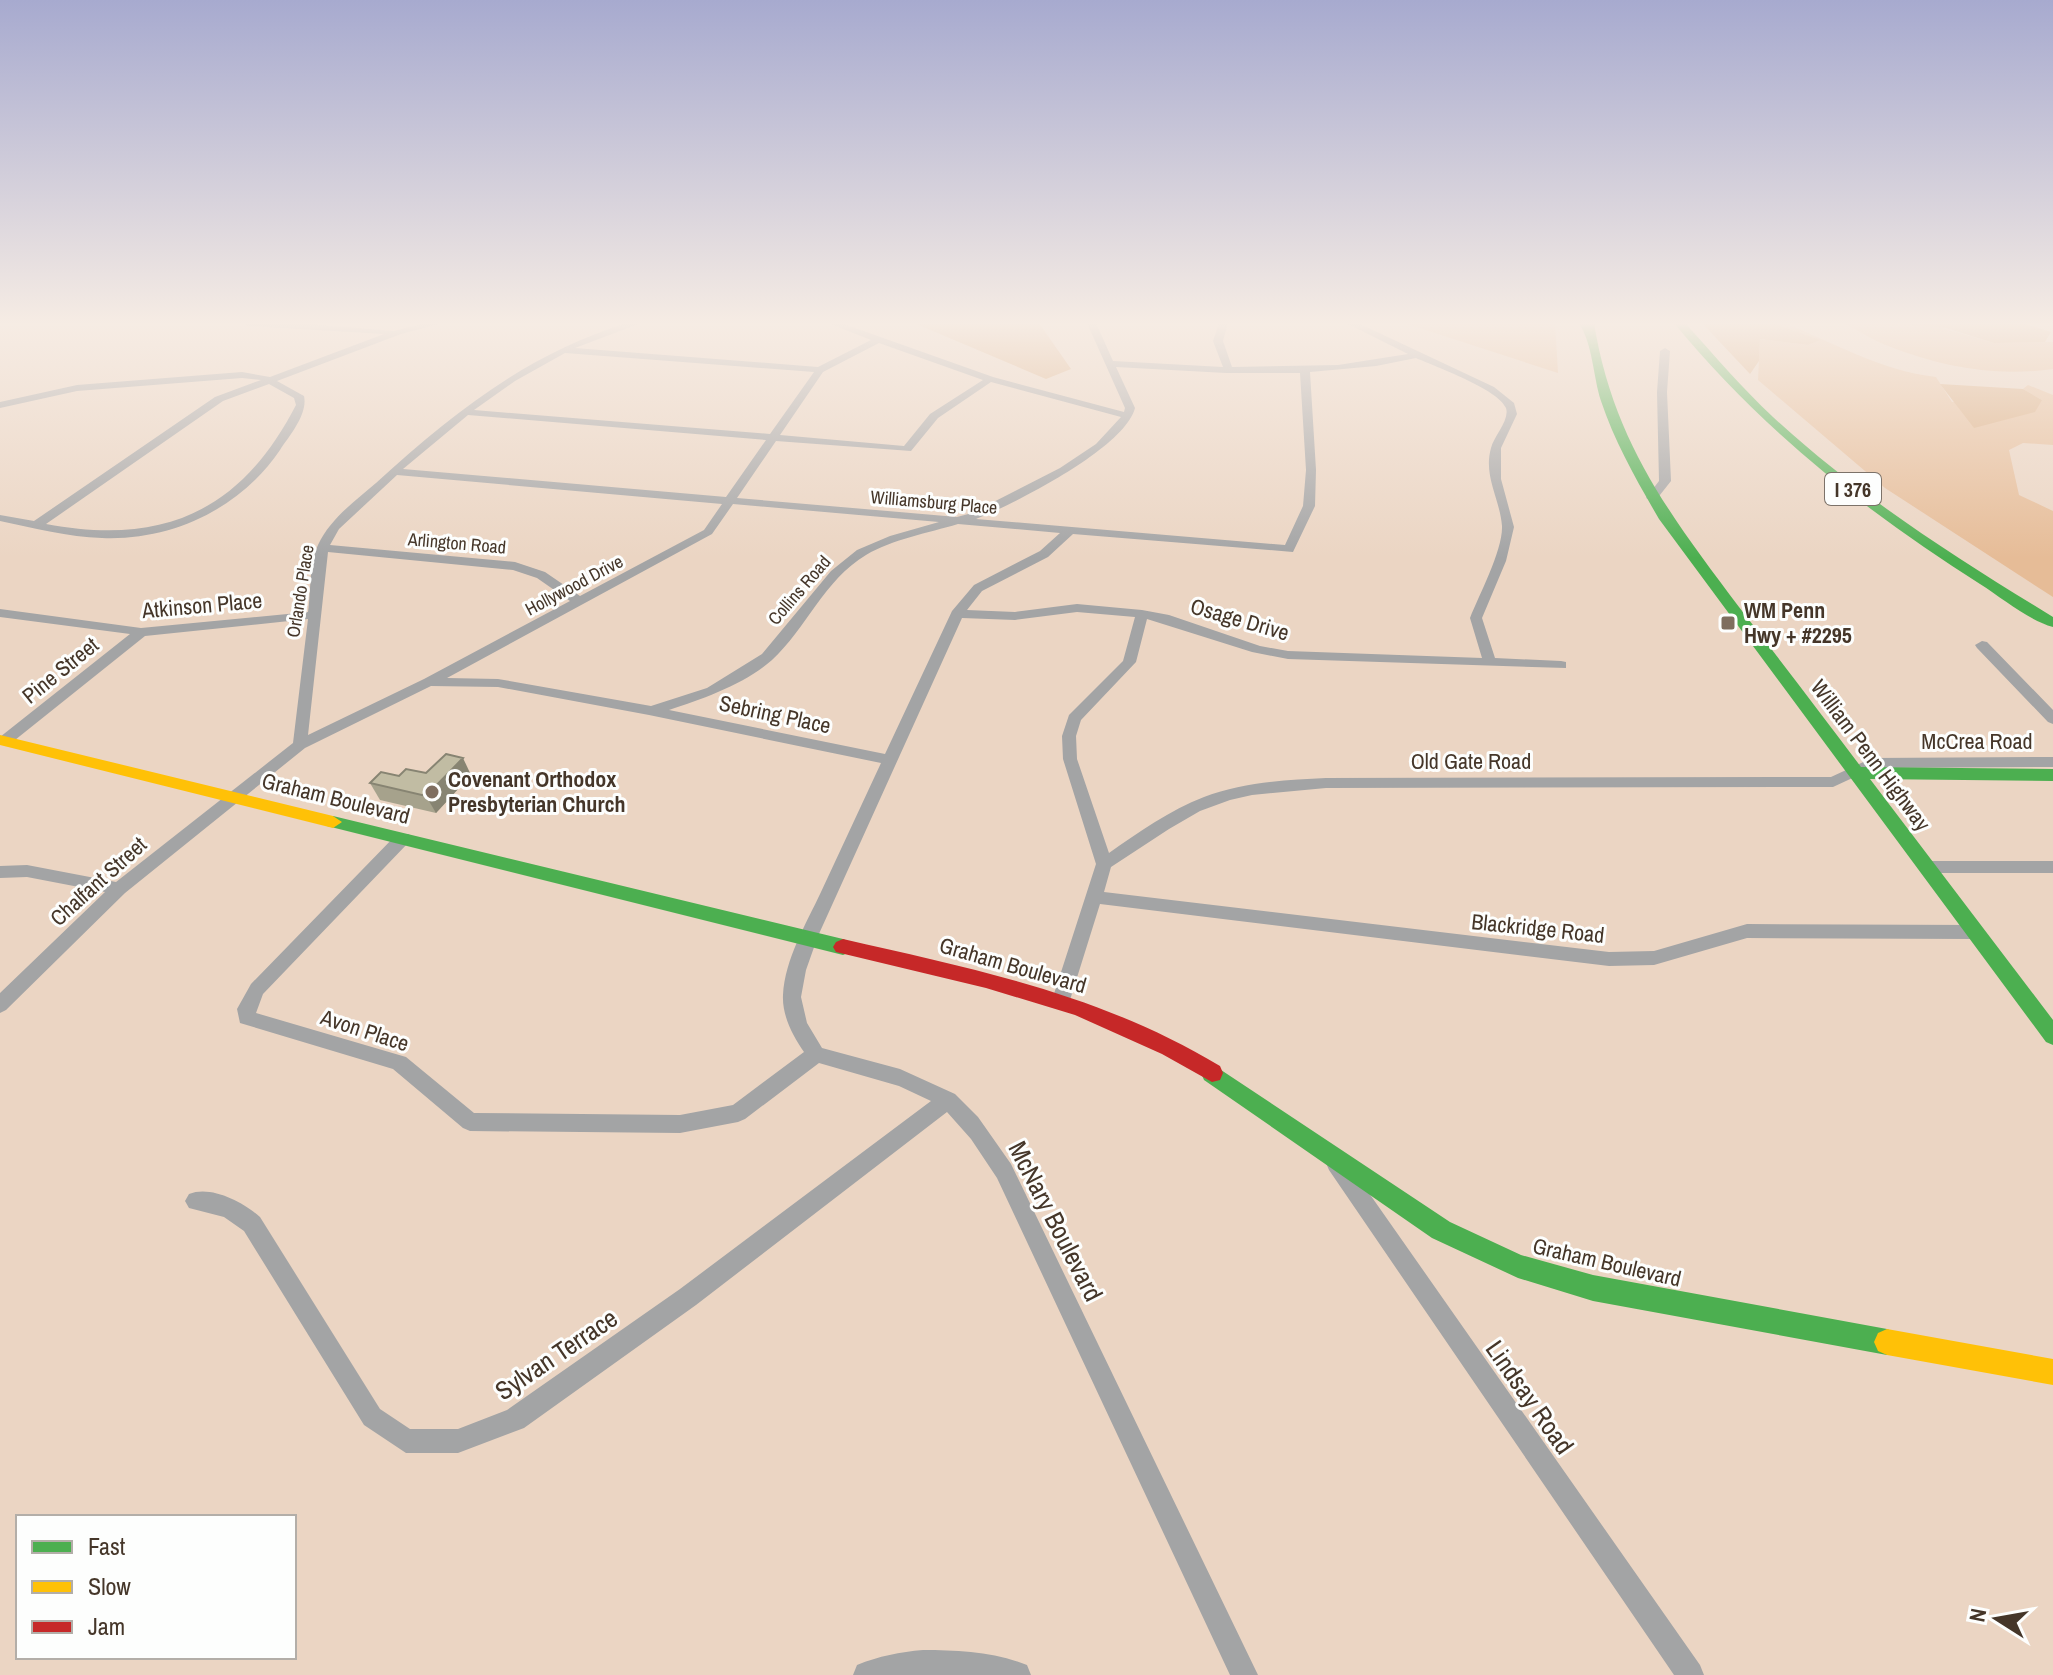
<svg xmlns="http://www.w3.org/2000/svg" width="2053" height="1675" viewBox="0 0 2053 1675" font-family="'Archivo Narrow',sans-serif">
<style>
.green{fill:#e6bc97}
.forest{fill:#daaa7c}
.lines{fill:none;stroke-linecap:round;stroke-linejoin:round}
.street{fill:#a3a4a5;fill-rule:evenodd}
.fast{fill:#4caf50;fill-rule:evenodd}
.slow{fill:#ffc107;fill-rule:evenodd}
.jam{fill:#c62828;fill-rule:evenodd}
.wall{fill:#a6a28c}
.shaded-wall{fill:#878472}
.building{fill:#c1bca3;stroke:#878472;stroke-width:2}
.poi-dot{fill:#7f6e5f;stroke:#fdfefd;stroke-width:3}
.labels{text-anchor:middle;dominant-baseline:central;stroke-width:6;stroke-linejoin:round;paint-order:stroke}
.far-street-label{font-size:18px;fill:#453629;stroke:#fdfefd}
.shield{fill:#fdfefd;stroke:#7c7269;stroke-width:2}
.shield-label{font-size:20px;font-weight:bold;fill:#453629}
.street-label{font-size:22px;fill:#453629;stroke:#fdfefd}
.poi-label{font-size:22px;font-weight:bold;fill:#453629;stroke:#fdfefd;text-anchor:start}
.near-street-label{font-size:26px;fill:#453629;stroke:#fdfefd}
</style>
<rect width="100%" height="100%" fill="#ebd5c3"/>
<path class="green" d="M1404,323H1555L1558,373Z
M1773,323H1784C1835,343 1881,371 1936,377L1952,402L2042,400L2023,389L2028,385L2053,395V445L2023,443L2009,450L2019,495L2053,511V597L1885,488L1758,380L1760,339L1808,345L1819,340Z
M1843,323L1931,325L1994,343L2053,342V369C1995,377 1942,367 1888,346C1872,340 1858,330 1843,323Z"/>
<path class="forest" d="M914,323H1039L1071,369L1046,379Z
M1702,323H1773L1820,340L1808,345L1760,339L1759,361L1750,374Z
M1887,323H2022L2051,332L2045,342L1994,343L1946,328Z
M1940,384L2023,389L2042,400L2035,412L1974,428Z"/>
<g class="lines">
<path class="street" d="M244,323H295L394,331L425,323H442L401,334L277,381L304,396C308,414 290,435 280,450C241,508 172,541 102,538C68,537 34,528 0,521V515L34,521L215,397L261,380L242,378L77,391L0,408V402L77,385L242,372L270,377L384,334L248,326ZM269,384L294,398L296,405C241,512 162,546 46,524L223,401Z
M627,323H641L575,348L818,367L871,340L828,323H841L993,377L1124,412L1125,408L1087,323H1096L1113,361L1223,367L1213,341L1219,323H1228L1223,341L1232,367L1338,365L1408,354L1346,323H1358L1494,387L1514,403L1517,414L1501,448V479L1514,527L1506,561L1482,618L1495,658L1561,661L1566,662V668L1288,659L1252,652L1147,619L1136,662L1081,720L1076,736L1077,759L1109,853C1139,832 1170,810 1204,797C1243,782 1285,780 1326,778L1831,777L1872,758L2053,757V767L1874,768L1833,787L1326,788L1252,795L1230,800L1200,811L1169,829L1111,867L1104,892L1609,952L1654,951L1747,924L1975,925L1981,927L1984,932L1981,937L1975,939L1747,938L1654,965L1609,966L1100,904L1070,1000L1067,1005L1061,1007L1055,1005L1052,1000L1096,864L1063,759L1062,736L1069,715L1123,661L1135,617L1077,612L1015,620L962,618L818,936L806,970L801,997L807,1023L822,1048L900,1069L955,1094L978,1117L1011,1164L1258,1675H1230L997,1178L971,1139L947,1112L696,1305L524,1428L458,1453H406L364,1425L244,1231L224,1217L189,1208L185,1201L189,1194C211,1185 243,1202 260,1217L380,1409L410,1429H458L507,1410L680,1289L931,1101L899,1086L819,1063L745,1119L738,1122L680,1133L470,1131L463,1128L393,1069L240,1023L237,1009L251,984L397,834H409L411,838L409,842L263,994L256,1013L406,1057L474,1113L680,1115L733,1105L804,1052C793,1036 782,1016 783,995C785,959 806,924 821,892C841,849 861,806 881,763L649,715L498,687L431,686L305,748L125,893L6,1010L0,1013V993L105,892L27,877L0,878V866L27,865L116,882L293,743L308,619L145,636L10,744H0V737L130,634L0,617V609L141,628L308,612C311,592 309,563 318,545C330,519 355,501 376,483C453,413 527,354 627,323ZM879,343L983,380L930,414L904,446L780,435L823,372ZM565,353L814,372L770,434L474,410L515,381ZM1416,358C1436,367 1498,389 1506,408C1510,420 1494,436 1491,448C1483,476 1500,499 1502,526C1503,550 1479,595 1470,618L1482,658L1288,651L1260,646L1169,615L1142,610L1077,604L1015,612L967,610L982,591L1048,557L1073,534L1293,552L1315,506L1316,470L1310,372L1376,366ZM1116,367L1226,373H1300L1306,470L1303,506L1285,545L976,519C1014,504 1125,448 1135,408ZM991,382L1121,417L1096,444L1060,468L972,513L957,517L737,498L776,441L911,451L938,418ZM468,415L766,440L726,497L403,469ZM397,475L722,504L704,530L580,596L545,572L515,562L330,545L339,529ZM733,504L939,522L890,536L857,550L831,571L762,654L707,688L651,706L498,679L447,678L712,534ZM958,524L1060,533L1040,551L974,585L952,611L885,754L669,710C703,699 745,684 772,660C806,629 824,580 866,555C893,539 928,533 958,524ZM328,552L513,570L537,578L570,601L424,679L308,735Z
M1665,348L1670,351L1667,392L1671,481L1656,500L1652,501L1646,498L1659,481L1657,392L1660,351Z
M1982,641L1987,642L2053,710V724L2048,722L1977,648L1975,645Z
M1926,861H2053V873H1926L1920,871L1918,867L1920,863Z
M1336,1154L1343,1156L1700,1665L1704,1675H1674L1329,1170L1326,1163L1329,1156Z
M923,1650C957,1650 995,1652 1027,1665L1031,1675H853L857,1665C879,1656 900,1652 923,1650Z"/>
<path class="fast" d="M1579,323H1594C1613,441 1670,515 1739,607C1780,660 1821,714 1861,767L2053,769V781L1870,779L2053,1020V1045L2046,1042L1659,519C1637,481 1615,443 1601,401C1593,376 1593,345 1579,323Z
M1674,323H1685C1714,355 1742,388 1773,417C1857,495 1955,557 2053,617V627C2028,620 2002,598 1980,584C1866,512 1760,428 1674,323Z
M333,816L843,939L850,942L853,947L850,952L843,955L327,826L324,822L327,818Z
M1212,1064L1450,1222L1521,1255L1593,1275L1887,1329L1896,1333L1900,1342L1896,1351L1887,1355L1593,1301L1518,1278L1432,1238L1204,1080L1201,1073L1204,1066Z"/>
<path class="slow" d="M0,735L333,816L342,822L333,828L0,745Z
M1887,1329L2053,1359V1385L1887,1355L1878,1351L1874,1342L1878,1333Z"/>
<path class="jam" d="M843,939C978,970 1100,994 1220,1066L1223,1073L1220,1080L1212,1082L1162,1054L1075,1015L986,988L836,952L833,947L836,942Z"/>
</g>
<path class="wall" d="M426,773L471,775L436,813L380,800L370,783L399,776Z"/>
<path class="shaded-wall" d="M463,758L471,775L436,813L426,796Z"/>
<path class="building" d="M446,754L463,758L426,796L370,783L381,772L399,776L406,769L426,773Z"/>
<linearGradient id="sky" x2="0" y2="1"><stop stop-color="#a7aacf"/><stop offset="0.58" stop-color="#f6ece4"/><stop offset="1" stop-color="#f6ece4" stop-opacity="0"/></linearGradient>
<rect width="2053" height="558" fill="url(#sky)"/>
<g class="poi-dot">
<rect x="1720" y="615" width="16" height="16" rx="4"/>
<circle cx="432" cy="792" r="8"/>
</g>
<g class="labels">
<g class="far-street-label">
<text transform="translate(934 502) rotate(5)">Williamsburg Place</text>
<text transform="translate(457 543) rotate(5)">Arlington Road</text>
<text transform="translate(574 585) rotate(-28)">Hollywood Drive</text>
<text transform="translate(799 590) rotate(-49)">Collins Road</text>
<text transform="translate(300 591) rotate(-81)">Orlando Place</text>
</g>
<rect class="shield" x="1825" y="473" width="56" height="32" rx="6"/>
<g class="shield-label">
<text x="1853" y="489">I 376</text>
</g>
<g class="street-label">
<text transform="translate(202 605) rotate(-5)">Atkinson Place</text>
<text transform="translate(1240 619) rotate(16)">Osage Drive</text>
<text transform="translate(60 670) rotate(-39)">Pine Street</text>
<text transform="translate(775 714) rotate(12)">Sebring Place</text>
<text x="1977" y="741">McCrea Road</text>
<text transform="translate(1871 755) rotate(53)">William Penn Highway</text>
<text x="1471" y="761">Old Gate Road</text>
<text transform="translate(336 798) rotate(14)">Graham Boulevard</text>
<text transform="translate(98 881) rotate(-42)">Chalfant Street</text>
<text transform="translate(1538 928) rotate(6)">Blackridge Road</text>
<text transform="translate(1013 965) rotate(16)">Graham Boulevard</text>
<text transform="translate(365 1030) rotate(18)">Avon Place</text>
<text transform="translate(1607 1262) rotate(13)">Graham Boulevard</text>
</g>
<g class="poi-label">
<text x="1744" y="610">WM Penn<tspan x="1744" dy="25">Hwy + #2295</tspan></text>
<text x="448" y="779">Covenant Orthodox<tspan x="448" dy="25">Presbyterian Church</tspan></text>
</g>
<g class="near-street-label">
<text transform="translate(1056 1221) rotate(63)">McNary Boulevard</text>
<text transform="translate(556 1354) rotate(-34)">Sylvan Terrace</text>
<text transform="translate(1530 1397) rotate(55)">Lindsay Road</text>
</g>
</g>
<rect x="16" y="1515" width="280" height="144" fill="#fdfefd" stroke="#b3aea8" stroke-width="2"/>
<rect x="32" y="1541" width="40" height="12" fill="#4caf50" stroke="#b3aea8" stroke-width="2"/>
<text x="88" y="1555" font-size="24" fill="#453629">Fast</text>
<rect x="32" y="1581" width="40" height="12" fill="#ffc107" stroke="#b3aea8" stroke-width="2"/>
<text x="88" y="1595" font-size="24" fill="#453629">Slow</text>
<rect x="32" y="1621" width="40" height="12" fill="#c62828" stroke="#b3aea8" stroke-width="2"/>
<text x="88" y="1635" font-size="24" fill="#453629">Jam</text>
<g transform="translate(1997 1619) rotate(281)" stroke="#fdfefd" stroke-width="6" paint-order="stroke">
<path d="M0-6L14 30L0 20L-14 30Z" fill="#453629"/>
<text y="-12" font-size="22" font-weight="bold" text-anchor="middle" fill="#453629">N</text>
</g>
</svg>
